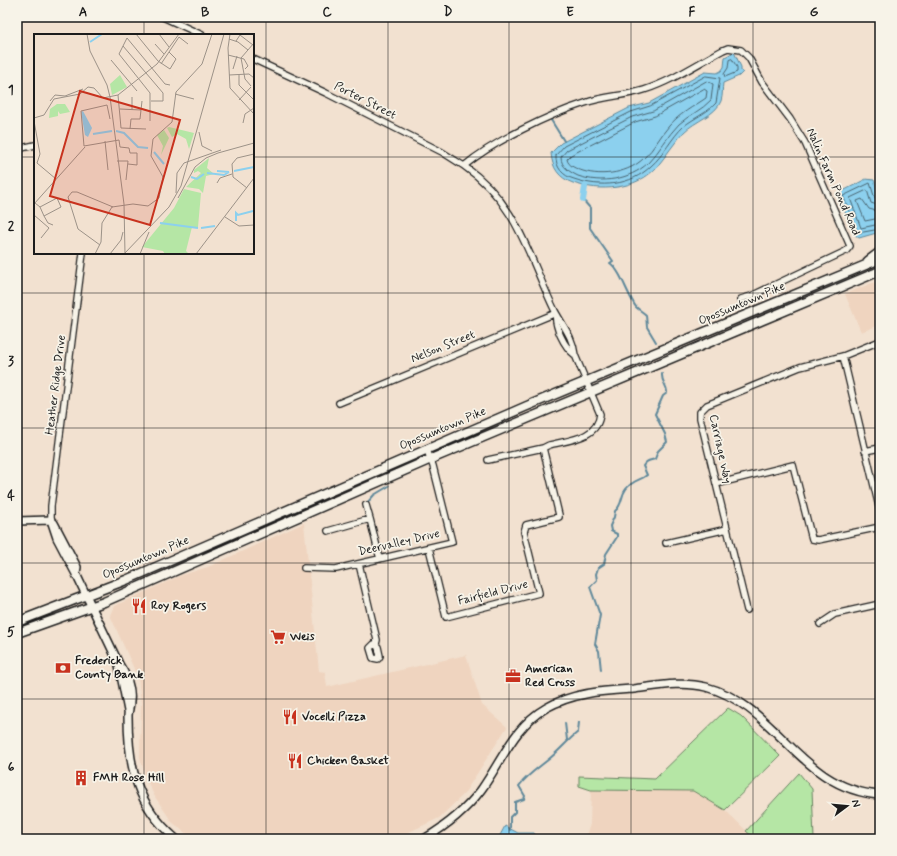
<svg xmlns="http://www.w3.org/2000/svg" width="897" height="856" viewBox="0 0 897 856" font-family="Mynerve,sans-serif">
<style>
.built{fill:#efd4bf}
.grass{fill:#b5e6a5;stroke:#688160}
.water{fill:#8cd0ee;stroke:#5f889a}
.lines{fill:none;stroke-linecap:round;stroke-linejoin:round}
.shore{stroke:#496470;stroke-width:1}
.stream{stroke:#5f889a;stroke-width:2}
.canal{stroke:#8cd0ee;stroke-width:6}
.minor-casing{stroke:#1c1c1c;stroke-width:8}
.tertiary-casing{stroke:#1c1c1c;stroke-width:10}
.secondary-casing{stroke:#1c1c1c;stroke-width:11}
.minor{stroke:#f7f3e8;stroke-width:5.5}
.tertiary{stroke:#f7f3e8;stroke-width:7}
.secondary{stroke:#f7f3e8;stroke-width:8}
.grid{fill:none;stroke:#1c1c1c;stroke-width:1;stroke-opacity:0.55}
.labels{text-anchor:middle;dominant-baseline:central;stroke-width:3.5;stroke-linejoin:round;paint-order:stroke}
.street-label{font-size:12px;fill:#1c1c1c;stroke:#f7f3e8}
.poi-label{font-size:12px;font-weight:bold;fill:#1c1c1c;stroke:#f7f3e8;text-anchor:start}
.inset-river{fill:none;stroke:#8cd0ee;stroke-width:2}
.inset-road{fill:none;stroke:#9c9288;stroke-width:1}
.view{fill:#c8321e;fill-opacity:0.15;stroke:#c8321e;stroke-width:2}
.inset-edge{fill:none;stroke:#1c1c1c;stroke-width:2}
.neatline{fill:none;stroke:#1c1c1c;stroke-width:1.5}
.grid-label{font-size:13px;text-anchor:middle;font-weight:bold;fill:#1c1c1c}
</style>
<rect width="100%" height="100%" fill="#f2e1d0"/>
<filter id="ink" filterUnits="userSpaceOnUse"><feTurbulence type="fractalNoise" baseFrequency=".025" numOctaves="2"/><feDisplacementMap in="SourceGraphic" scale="8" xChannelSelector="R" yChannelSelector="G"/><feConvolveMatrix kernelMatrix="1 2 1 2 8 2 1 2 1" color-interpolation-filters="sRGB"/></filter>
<g filter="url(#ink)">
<path class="built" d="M880,280V325L861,332L845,294Z
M304,523L319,671L325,672L327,687L466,655L482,705L507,727L464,794L439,818L394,839H193L172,822L155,797L146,779L140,757L141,703L138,678L110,615L114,606L182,575L208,567Z
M591,790L693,791L725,810L755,839H585L590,824Z"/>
<path class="grass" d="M728,708L741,716L780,756L725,810L693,791L591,790L579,786V776L655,779Z
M799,773L812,789L814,839H755L746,831Z"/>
<path class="water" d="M734,52L741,67V71L743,72L739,76L723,83C722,89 723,95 721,101C716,115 695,121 684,132C674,143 666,156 656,168C635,190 600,192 573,183C559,178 552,168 551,153L561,143L629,108L649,103L705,72L717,73L721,71L724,67L725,57Z
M866,179L874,180L875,182L880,209V232L859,238L854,234L839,197L841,192Z
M505,826L518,833H534L539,839H498Z"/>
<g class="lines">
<path class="shore" d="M732,59L737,67V72L725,77L724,74L728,68L729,60Z
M706,76L720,78L716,103C707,113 694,118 684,126C671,138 664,155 651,166C631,186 600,188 574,179C563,176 555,167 556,155L564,146L631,112L650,106Z
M707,81L713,84L711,100C702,110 689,115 679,124C667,136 660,151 648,163C630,180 601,184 578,176C570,172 561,167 561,157L567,150L632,117L653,111Z
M704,89L707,91L706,98C693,107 679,114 669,126C660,136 654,149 644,158C629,173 603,177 583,171C577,169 568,166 567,159L571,155L635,122L655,116Z
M880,201L875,199L870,183L843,196L858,233L880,229
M880,206L871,203L867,190L850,198L861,228L880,224
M880,212L869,209L862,199L857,201L865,221L880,218"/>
<path class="stream" d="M551,120L564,141
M583,200L590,208V228L613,261L610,263C621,271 627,294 636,307C639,310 643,312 646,315L647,327L656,342
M367,503L374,495L389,486
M601,670L599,651L595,644L600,615L590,587L597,580L596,574L598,568L604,564L606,554L617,537V534L611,531L610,526L614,517L615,511C623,505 620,497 626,489C634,479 640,481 647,475L643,466C647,460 649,461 655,459L658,451L667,442L665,434L655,414L663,396L667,393C668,386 661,382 662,374
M565,723L567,740
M510,830V817L515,812V802L524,799L525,796L519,786C527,775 538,768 549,759C559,751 568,740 578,732L579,722"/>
<path class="canal" d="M583,200L585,187"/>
<g class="minor-casing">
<path id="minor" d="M163,17L202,35
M253,59L326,93L442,152L464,166
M17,149L35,145
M556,313C554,326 564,347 575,355
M843,356L880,511
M339,403L556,313
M865,451L880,448
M488,460L543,448
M716,484L793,465L812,539L818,540L880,527
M366,505L370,519
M51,520V506L83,253
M328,531L370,519L380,559
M666,543L727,529
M429,548L446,617L539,593L524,532L526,525L559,517V515L543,448L549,445C568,440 598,439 600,414L575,355C573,337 563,326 555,311C528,256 518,203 464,166C494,141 548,115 585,103C604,96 625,96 644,90C672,81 697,64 723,50L728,48L741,50L749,58L762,82L790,119L805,143L850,246L846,251L751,296L741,299
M359,564L377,640L376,644
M304,568L336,569L452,542L433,466L427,450
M747,610L700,418V412L707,405L800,367L843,356L880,341
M820,624L835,614L880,604
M374,644L378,647L380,656L378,659L373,658L370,648Z"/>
</g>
<g class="tertiary-casing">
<path id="tertiary" d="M51,520L57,538L76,574L119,664C126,674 132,689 130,701C130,707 128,711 128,716C128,766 136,805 176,839
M17,521L51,520
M54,523L77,567L76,574
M119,665L128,711
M424,839C446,826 466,810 481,790C502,761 514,726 546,708C574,692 604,691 634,689C658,686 683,681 706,687C778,706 799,789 880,795"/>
</g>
<g class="secondary-casing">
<path id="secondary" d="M868,261L880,252
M17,622L126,580L527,406L880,259
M17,633L104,602L431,459L880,271"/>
</g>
<use href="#minor" class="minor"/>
<use href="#tertiary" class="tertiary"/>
<use href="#secondary" class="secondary"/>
</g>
</g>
<path class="grid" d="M144,17V35M266,17V839M388,17V839M509,17V839M631,17V839M753,17V839M17,157H35M253,157H880M144,253V839M17,293H880M17,428H880M17,563H880M17,699H880"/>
<defs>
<g id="restaurant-bare" transform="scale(1.2)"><path d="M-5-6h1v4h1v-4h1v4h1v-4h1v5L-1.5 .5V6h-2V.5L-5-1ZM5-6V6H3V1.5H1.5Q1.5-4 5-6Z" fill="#c8321e" stroke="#f7f3e8" stroke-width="2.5" paint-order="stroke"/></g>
<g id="supermarket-bare" transform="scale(1.2)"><path d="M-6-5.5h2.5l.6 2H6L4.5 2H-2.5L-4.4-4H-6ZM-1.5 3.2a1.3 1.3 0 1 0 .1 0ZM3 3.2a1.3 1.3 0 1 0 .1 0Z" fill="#c8321e" stroke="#f7f3e8" stroke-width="2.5" paint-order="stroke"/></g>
<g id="bank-bare" transform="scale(1.2)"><path d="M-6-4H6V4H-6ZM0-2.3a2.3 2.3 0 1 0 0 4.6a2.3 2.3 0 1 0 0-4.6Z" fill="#c8321e" stroke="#f7f3e8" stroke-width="2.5" paint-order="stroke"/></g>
<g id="office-bare" transform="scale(1.2)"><path d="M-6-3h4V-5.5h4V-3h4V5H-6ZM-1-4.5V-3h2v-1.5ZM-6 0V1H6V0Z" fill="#c8321e" stroke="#f7f3e8" stroke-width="2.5" paint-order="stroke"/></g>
<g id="building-bare" transform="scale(1.2)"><path d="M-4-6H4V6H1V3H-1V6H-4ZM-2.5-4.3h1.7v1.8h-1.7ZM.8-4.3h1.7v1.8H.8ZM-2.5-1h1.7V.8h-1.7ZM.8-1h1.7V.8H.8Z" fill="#c8321e" stroke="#f7f3e8" stroke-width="2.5" paint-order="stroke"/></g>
</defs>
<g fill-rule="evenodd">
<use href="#restaurant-bare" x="139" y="606"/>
<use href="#supermarket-bare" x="278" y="637"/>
<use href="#bank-bare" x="63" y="668"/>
<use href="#office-bare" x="513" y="676"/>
<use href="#restaurant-bare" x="290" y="717"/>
<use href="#restaurant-bare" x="295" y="761"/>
<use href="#building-bare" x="81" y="778"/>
</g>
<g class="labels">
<g class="street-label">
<text transform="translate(365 101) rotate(27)">Porter Street</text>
<text transform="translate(833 182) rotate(66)">Nalin Farm Pond Road</text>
<text transform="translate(742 304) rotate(-23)">Opossumtown Pike</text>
<text transform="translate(443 347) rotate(-22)">Nelson Street</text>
<text transform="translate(56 385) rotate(-83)">Heather Ridge Drive</text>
<text transform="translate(443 429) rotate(-23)">Opossumtown Pike</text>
<text transform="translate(720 449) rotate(78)">Carriage Way</text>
<text transform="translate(399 543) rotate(-13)">Deervalley Drive</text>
<text transform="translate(146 558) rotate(-23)">Opossumtown Pike</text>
<text transform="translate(493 593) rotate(-14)">Fairfield Drive</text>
</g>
<g class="poi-label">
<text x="151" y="606">Roy Rogers</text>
<text x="290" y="637">Weis</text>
<text x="75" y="661">Frederick<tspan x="75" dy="14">County Bank</tspan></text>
<text x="525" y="669">American<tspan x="525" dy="14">Red Cross</tspan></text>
<text x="302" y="717">Vocelli Pizza</text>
<text x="307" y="761">Chicken Basket</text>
<text x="93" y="778">FMH Rose Hill</text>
</g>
</g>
<g transform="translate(34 34)">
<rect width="220" height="220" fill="#f2e1d0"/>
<path d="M23,70H31L36,78L26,80L24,77V82L15,84L16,75ZM135,93L160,99L155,115L152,105L143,100L138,103L133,94ZM130,96L135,104L127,121L129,112L123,101ZM175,124L173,134L180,140L172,142L169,159L165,155L152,153L167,139L164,137L160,139V136Z" fill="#b5e6a5"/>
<path d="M86,41L93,53L78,61L76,50ZM150,155L167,159L164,193H158L152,217L155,220H131L129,217L108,213L140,174Z" fill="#b5e6a5"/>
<path d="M49,77L58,94L54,103L51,101L47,78Z" fill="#8cd0ee"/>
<path class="inset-river" d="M56,8L68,0M82,97L90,99L104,113L114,114M59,100L78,97M120,118L130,130M183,137L195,138M200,137L220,133M173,139L190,141L195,138M157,143L163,145L170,140M202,187V179L204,181L219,177M126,189L164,194M167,194L181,192"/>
<path class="inset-road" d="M53,0L56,17L73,51L76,63L90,170L91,220M102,0L124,27L136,35L142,25L135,18M125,0L135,13M196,0L194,14L196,54L220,80M195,5L204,8L214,16M202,7L206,1L219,11M121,10L130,20M89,12L129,59V67H117M194,21L210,25L214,32L211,35M207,24L211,45L217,52M207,24L220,9M77,26L103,57M127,30L145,3L154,10M199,35L203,22M195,41L215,40L220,44M205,41V51L220,66M141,60L160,65M84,61L87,94L112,95M205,66L217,53M16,67L21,61L31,62L49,55M86,75L107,76M98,76V63M0,84L10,81L20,65L46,60L54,53L60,54L69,64L84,61L123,30L145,0M76,85L73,71L47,77L50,112L85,106L86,113L95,114L96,119H103V131L94,130M0,87L6,120L3,129L22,145M116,87V59L85,20L93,4L131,50L136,51M209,89L211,80L220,74M96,95L97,85H106L108,67M165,98L168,112L178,117M71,107L74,136M184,119L220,109M83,127H94L92,146M183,149L186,144L198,140M213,154L199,143L198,130L203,124L220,120M142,159L143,139L150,129L187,116M144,164L161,133L172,124L184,119M1,169L6,173L23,164L27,173L10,182L6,173M0,170L51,113M78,173L99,170L114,172L125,164L129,143L117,122L119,105L138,88L142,58L168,30L178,0M0,181L15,194L7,204M10,182L14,189L19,191M191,183L205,192L220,191M66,211L44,195L34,163L38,158H43L79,173M61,220L67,208L68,189L78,173M76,220L87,206L89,198M90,220L135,173L147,152L190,0M106,220L115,198M162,220L220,144"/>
<path class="view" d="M46,57L146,86L116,191L16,162Z"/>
<rect width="220" height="220" class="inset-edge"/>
</g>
<rect width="897" height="856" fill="none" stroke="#f7f3e8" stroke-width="44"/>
<g transform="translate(847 806) rotate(74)" stroke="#f7f3e8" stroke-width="3" paint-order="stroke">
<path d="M0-3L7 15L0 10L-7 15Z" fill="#1c1c1c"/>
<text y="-6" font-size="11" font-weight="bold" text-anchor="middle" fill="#1c1c1c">N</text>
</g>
<rect x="22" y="22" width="853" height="812" class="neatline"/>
<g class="grid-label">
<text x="83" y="16">A</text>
<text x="205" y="16">B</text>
<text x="327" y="16">C</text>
<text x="448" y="16">D</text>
<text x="570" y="16">E</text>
<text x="692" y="16">F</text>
<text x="814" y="16">G</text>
<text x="11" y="94">1</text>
<text x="11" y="230">2</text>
<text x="11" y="365">3</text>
<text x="11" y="500">4</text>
<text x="11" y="636">5</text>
<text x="11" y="771">6</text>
</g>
</svg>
